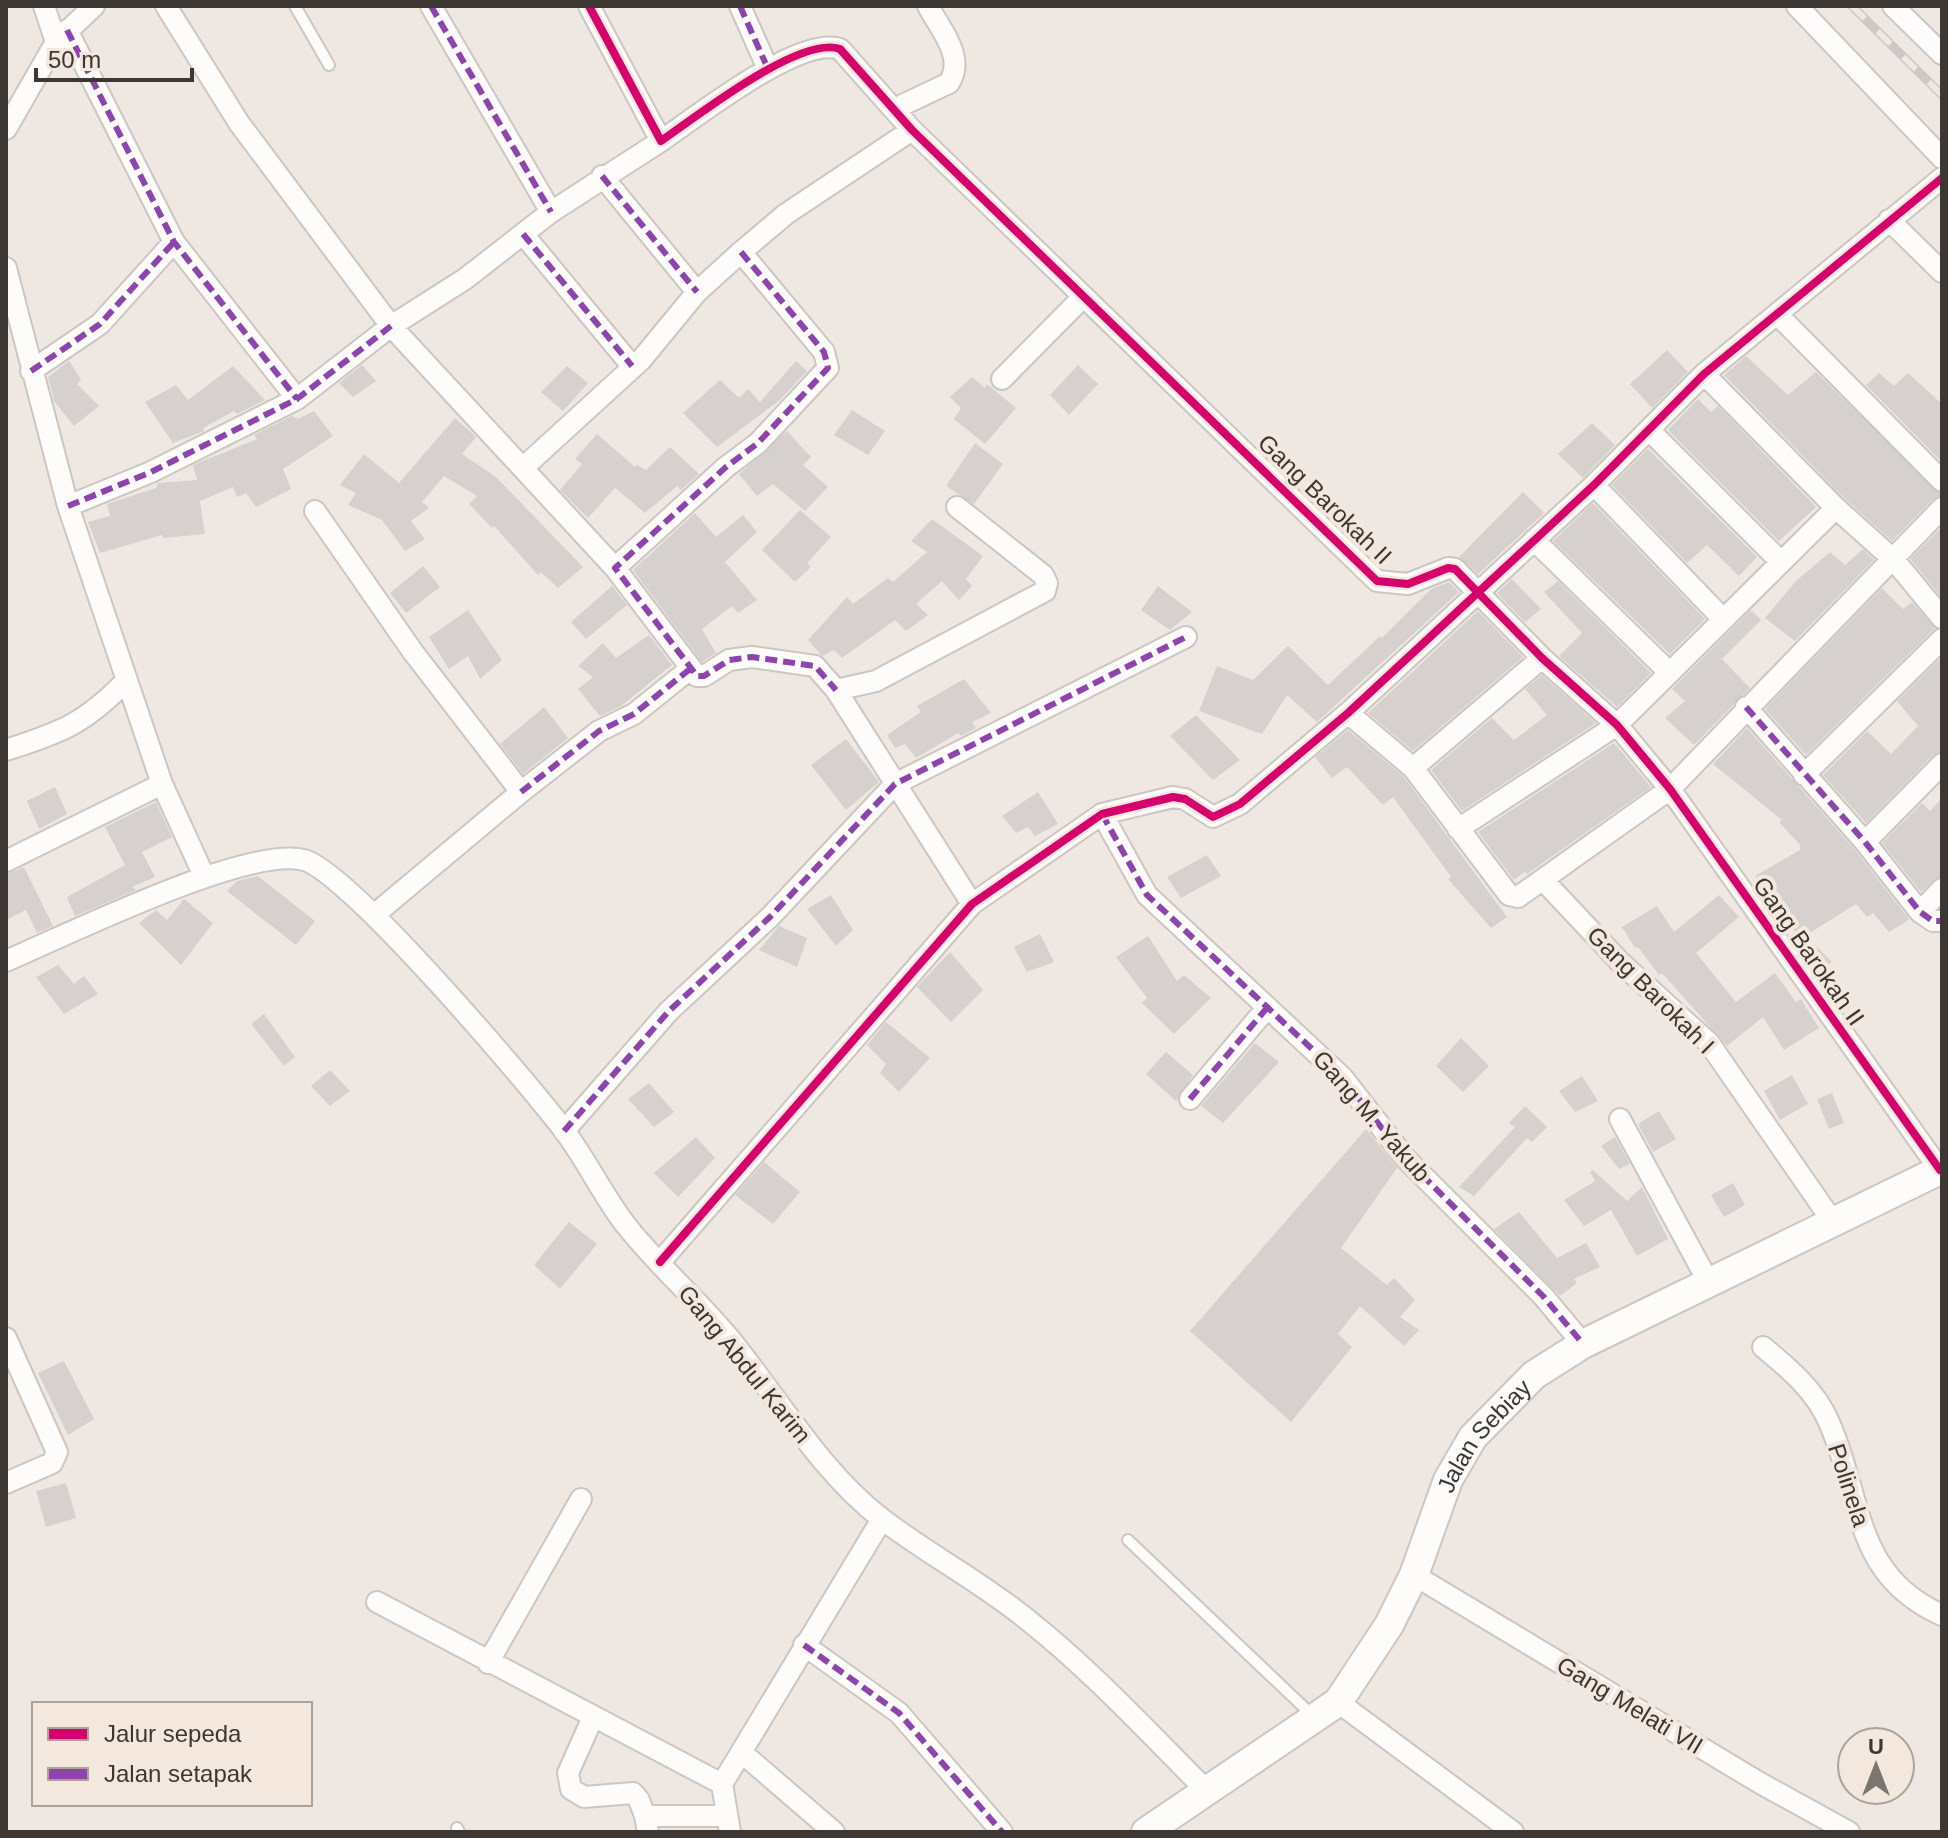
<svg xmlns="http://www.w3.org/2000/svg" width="1948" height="1838" viewBox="0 0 1948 1838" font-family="Helvetica,sans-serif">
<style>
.building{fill:#d6d0ce}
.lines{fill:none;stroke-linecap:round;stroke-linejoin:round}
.lane-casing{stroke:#ccc6c2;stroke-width:14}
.street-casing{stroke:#ccc6c2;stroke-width:24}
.secondary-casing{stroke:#ccc6c2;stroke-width:32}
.lane{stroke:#fdfcfb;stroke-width:10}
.street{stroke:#fdfcfb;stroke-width:20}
.secondary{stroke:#fdfcfb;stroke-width:28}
.rail-casing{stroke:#cbc9c8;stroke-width:9}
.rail{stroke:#f4e7dd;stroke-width:6;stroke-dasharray:18;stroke-linecap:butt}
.quiet{stroke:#8e44ad;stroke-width:6;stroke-dasharray:12 6;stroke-linecap:butt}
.cycleway-casing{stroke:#f4e7dd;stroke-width:13}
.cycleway{stroke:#d6006c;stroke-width:8}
.labels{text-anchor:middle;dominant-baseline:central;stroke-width:8;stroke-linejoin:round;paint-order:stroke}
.street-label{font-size:24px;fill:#3c3733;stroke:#f4e7dd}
</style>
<rect width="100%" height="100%" fill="#efe8e2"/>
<path class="building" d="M1667,350L1688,372L1652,408L1630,384Z
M1746,356L1788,395L1816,372L1942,495L1933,499L1892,541L1845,499L1724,375Z
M69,361L81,379L77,384L99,406L74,426L54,401L48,377Z
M796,361L807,371L780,400L717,447L683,413L720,380L739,398L748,389L760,402Z
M362,365L376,381L353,397L339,383Z
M1078,365L1098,384L1069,415L1050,395Z
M233,366L265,400L237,414L234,411L203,428L204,431L173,443L145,402L176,385L188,400Z
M567,366L588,383L563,411L541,392Z
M1879,373L1894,386L1908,373L1942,404V462L1866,385Z
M972,377L985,388L987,384L1016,408L985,444L954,419L961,408L950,397Z
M1698,399L1711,412L1718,406L1816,507L1779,541L1668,430Z
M852,410L885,431L868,455L834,435Z
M314,411L333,436L283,469L291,489L256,507L246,493L237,497L233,487L200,501L205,534L163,538L162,535L100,553L88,522L110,516L107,504L156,488L158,483L197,480L193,465L257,439L254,435L292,416L298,419Z
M455,418L476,437L462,454L496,477L583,567L558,588L541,572L538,575L494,526L492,528L469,504L477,496L444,476L422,502L429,508L411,521L425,539L405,551L382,520L348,505L356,493L340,485L364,454L399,483Z
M1592,423L1615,445L1583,478L1558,454Z
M787,431L811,457L803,465L828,487L805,511L773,484L757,496L739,474Z
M597,434L635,467L637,465L646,470L670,447L699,474L681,490L677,486L645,513L615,488L588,518L560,490L582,464L575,459Z
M975,443L1003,464L974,504L946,486Z
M1648,449L1757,557L1739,576L1707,545L1687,563L1612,485Z
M1523,492L1544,513L1478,574L1459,557Z
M1593,503L1705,619L1670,654L1553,541Z
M800,510L831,537L807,563L811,567L795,582L762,550Z
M695,513L716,537L743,515L757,532L725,562L757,600L738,613L732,606L702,629L716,653L702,662L633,570Z
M932,519L983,556L966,579L972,586L959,600L942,581L916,604L928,615L906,631L895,620L842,658L834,650L822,656L808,640L847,597L853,604L888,578L893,582L927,552L911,541Z
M1942,527V598L1910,559Z
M1863,549L1874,560L1795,641L1765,618L1796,581L1830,552L1845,565Z
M423,566L440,587L406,613L390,593Z
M1512,579L1541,609L1525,622L1497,593Z
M1558,581L1651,673L1617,707L1559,656L1582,633L1544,592Z
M1449,582L1459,592L1317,722L1287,695L1262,734L1199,711L1217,666L1253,680L1288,646L1328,685L1380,636L1382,638L1431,589Z
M612,586L627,605L586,639L571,622Z
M1158,586L1192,612L1170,630L1141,610Z
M1882,588L1903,609L1912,602L1935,628L1806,755L1765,709Z
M468,610L502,660L480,679L468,656L449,669L429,637Z
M1751,610L1761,620L1722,659L1750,688L1694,745L1665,718L1685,701L1672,689Z
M1478,611L1523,657L1413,751L1368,713Z
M649,635L672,665L621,706L600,716L578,689L593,677L578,666L603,643L616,658Z
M1942,657V751L1933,755L1866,823L1823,775L1867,731L1891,754L1918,726L1897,701Z
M1542,675L1596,723L1462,811L1431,770L1492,718L1514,740L1547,715L1525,689Z
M964,679L991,713L972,722L976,728L961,736L958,733L916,758L905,744L895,748L887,735L921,712L917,706Z
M544,707L568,738L523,774L500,744Z
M1196,715L1240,760L1213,780L1170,736Z
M1747,728L1855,850L1909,919L1904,923L1889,932L1873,913L1867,917L1856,904L1800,939L1755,876L1800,850V845L1779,822L1782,820L1713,764Z
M1348,730L1404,777L1507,917L1491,928L1448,879L1451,877L1393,797L1383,805L1347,767L1332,778L1315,757Z
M846,739L879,782L846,810L811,765Z
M1614,743L1651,787L1527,874L1525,871L1514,880L1478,832Z
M55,787L67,814L39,829L27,801Z
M1038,792L1058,824L1035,836L1028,827L1016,833L1002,816Z
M1942,798V876L1921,892L1882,843L1922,803L1930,811Z
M156,802L172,837L142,852L155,877L132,887L136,890L75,916L67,897L125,865L105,827Z
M1207,855L1221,876L1181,898L1167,877Z
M24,867L53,926L37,933L26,910L6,920V874Z
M258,876L315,921L296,945L227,891L237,881Z
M831,895L853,930L836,946L807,909Z
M1719,895L1739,917L1696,953L1736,1002L1775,973L1796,1002L1801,999L1819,1028L1784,1050L1763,1017L1727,1046L1662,973L1659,975L1638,947L1635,948L1622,927L1657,906L1674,932Z
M184,899L213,923L181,965L139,923L156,910L167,920Z
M779,926L807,938L797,967L759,950Z
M1040,934L1054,962L1027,972L1014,947Z
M1148,936L1177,981L1184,975L1211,998L1174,1034L1142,1003L1147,998L1116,957Z
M1814,944L1832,962L1816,971L1801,952Z
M950,952L983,990L951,1022L917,987Z
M58,965L74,984L84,976L98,994L64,1014L36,977Z
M264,1014L295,1057L284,1066L251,1024Z
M886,1022L930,1058L899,1092L880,1073L886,1064L867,1045Z
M1461,1038L1489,1066L1463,1092L1436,1066Z
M1255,1043L1279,1062L1223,1123L1201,1106Z
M1166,1052L1193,1075L1176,1101L1146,1074Z
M330,1070L350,1091L330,1106L311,1086Z
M1792,1075L1808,1104L1780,1120L1764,1091Z
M1582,1076L1598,1101L1575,1112L1559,1091Z
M649,1083L674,1112L654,1127L628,1099Z
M1832,1093L1844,1123L1829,1129L1817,1099Z
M1525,1106L1547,1127L1532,1142L1527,1138L1474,1196L1459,1187L1515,1127L1509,1123Z
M1659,1111L1676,1139L1653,1152L1638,1124Z
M1366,1129L1397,1168L1341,1248L1387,1285L1394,1278L1415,1300L1400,1317L1419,1330L1404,1346L1360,1306L1338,1334L1352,1347L1291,1422L1190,1331Z
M696,1137L715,1158L678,1197L654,1173Z
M1615,1137L1630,1164L1619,1169L1601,1146Z
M764,1162L800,1192L773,1224L735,1195Z
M1593,1170L1627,1201L1642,1187L1668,1239L1637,1256L1611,1210L1584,1226L1564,1200L1595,1181L1590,1172Z
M1733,1183L1745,1205L1724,1217L1711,1195Z
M1519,1212L1557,1258L1586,1243L1600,1267L1574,1279L1577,1283L1560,1296L1494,1229Z
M569,1222L597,1244L560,1289L534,1265Z
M64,1361L94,1419L68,1435L38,1373Z
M66,1483L76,1518L46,1527L36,1491Z"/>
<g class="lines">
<g class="lane-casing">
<path id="lane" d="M295,6L329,65
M1128,1540L1313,1716
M457,1828L459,1832"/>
</g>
<g class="street-casing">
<path id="street" d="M44,6L56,42
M166,6L239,123L391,326L615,568L697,676H704L729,660L752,657L815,666L836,690L972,904
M431,6L551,212
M589,6L661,141C696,117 800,35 840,49L912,130L1377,581L1408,584L1448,568L1455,569L1542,658L1617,725L1670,789L1940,1170
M740,6L768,69
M1797,6L1942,158
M1893,6L1942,54
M67,30L174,242L297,399
M894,109L949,83C966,57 940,29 928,6
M6,129L56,42L94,6
M602,176L697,292
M1889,220L1942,272
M523,234L632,366
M6,268L68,506L162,784L204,876
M1777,314L1942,481
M31,371L100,324L174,242
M1704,374L1836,508L1894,560L1942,618
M1002,379L1083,297
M1649,430L1781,562
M525,466L641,360L697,292L741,252L786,214L912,130
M1594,485L1723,619
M68,506L151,472L297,399L391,326L465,279L551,212L661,141
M315,511L413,652L521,792
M1534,540L1669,672
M615,568L726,467L758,443L828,368L824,352L741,252
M836,690L876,681L1045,591L1047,583L1043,575L957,507
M1746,707L1865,842L1920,912L1933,921H1942
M1348,713L1413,768L1509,895L1518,897L1670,789L1942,508
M6,750C63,732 85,723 127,680
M1413,768L1542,658
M1804,775L1942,639
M1102,814L1147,895L1342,1077L1406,1159L1543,1296L1583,1344
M1458,829L1617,725L1836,508
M1865,842L1942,764
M6,861L162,784
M1544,881L1621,963L1709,1043L1833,1222
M1920,912L1942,889
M374,915L521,792L599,731L634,714L690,669
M6,961C65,936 248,845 304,860C349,872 527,1082 563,1129C586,1159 602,1194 625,1224C657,1265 697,1299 730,1339C779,1399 820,1471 882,1519C929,1555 983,1583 1029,1621C1093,1672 1148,1732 1206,1790
M1190,1099L1266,1009
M1620,1119L1709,1283
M564,1131L669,1011L770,917L895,784L1186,637
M660,1262L972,904L1102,814L1173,797L1185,799L1213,817L1240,804L1348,713L1594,485L1704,374L1942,178
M6,1338L57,1452L52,1463L6,1483
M1763,1347C1788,1368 1814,1389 1828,1420C1863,1497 1852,1575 1942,1615
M1414,1575L1760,1783L1849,1832
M377,1602L722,1784
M804,1645L899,1713L1002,1832
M488,1663L581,1499
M1338,1702L1513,1832
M593,1717L568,1773L571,1789L584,1797L633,1793L639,1800L645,1816
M741,1752L834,1832
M648,1832L645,1816H727
M730,1832L722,1784L882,1519"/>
</g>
<g class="secondary-casing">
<g id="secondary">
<path id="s1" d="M1146,1832L1338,1702L1389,1625L1414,1575L1448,1480L1473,1437L1534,1375L1583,1344L1942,1169"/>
</g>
</g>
<use href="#lane" class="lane"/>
<use href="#street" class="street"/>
<use href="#secondary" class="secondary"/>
<g class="rail-casing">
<path id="rail" d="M1852,6L1942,95"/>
</g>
<use href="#rail" class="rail"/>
<path class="quiet" d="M431,6L551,212
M740,6L768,69
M67,30L174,242L297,399
M602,176L697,292
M523,234L632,366
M741,252L824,352L828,368L758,443L726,467L615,568L697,676H704L729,660L752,657L815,666L836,690
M31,371L100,324L174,242
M68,506L151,472L297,399L391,326
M1746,707L1865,842L1920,912L1933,921H1942
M521,792L599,731L634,714L690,669
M1102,814L1147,895L1342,1077L1406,1159L1543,1296L1583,1344
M1190,1099L1266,1009
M564,1131L669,1011L770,917L895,784L1186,637
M804,1645L899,1713L1002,1832"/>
<g class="cycleway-casing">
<path id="cycleway" d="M589,6L661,141C696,117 800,35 840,49L912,130L1377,581L1408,584L1448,568L1455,569L1542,658L1617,725L1670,789L1940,1170
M660,1262L972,904L1102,814L1173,797L1185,799L1213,817L1240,804L1348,713L1594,485L1704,374L1942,178"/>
</g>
<use href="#cycleway" class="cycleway"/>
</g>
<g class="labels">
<g class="street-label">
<text transform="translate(1325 499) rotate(44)">Gang Barokah II</text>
<text transform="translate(1809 951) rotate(55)">Gang Barokah II</text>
<text transform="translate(1651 990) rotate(45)">Gang Barokah I</text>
<text transform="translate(1372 1116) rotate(49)">Gang M. Yakub</text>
<text transform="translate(745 1364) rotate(51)">Gang Abdul Karim</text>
<text stroke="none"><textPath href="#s1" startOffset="538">Jalan Sebiay</textPath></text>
<text transform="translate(1849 1485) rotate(72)">Polinela</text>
<text transform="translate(1630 1705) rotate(31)">Gang Melati VII</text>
</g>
</g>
<rect width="1948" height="1838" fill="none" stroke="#3c3733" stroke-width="16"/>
<rect x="32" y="1702" width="280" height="104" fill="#f4e7dd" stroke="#aaa199" stroke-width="2"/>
<rect x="48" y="1728" width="40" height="12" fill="#d6006c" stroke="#aaa199" stroke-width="2"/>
<text x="104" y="1742" font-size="24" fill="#3c3733">Jalur sepeda</text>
<rect x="48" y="1768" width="40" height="12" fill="#8e44ad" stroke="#aaa199" stroke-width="2"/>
<text x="104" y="1782" font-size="24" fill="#3c3733">Jalan setapak</text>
<g transform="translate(1876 1766)"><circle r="38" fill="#f4e7dd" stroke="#aaa199" stroke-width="2"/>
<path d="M0-6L14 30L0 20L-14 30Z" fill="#7b7570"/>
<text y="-12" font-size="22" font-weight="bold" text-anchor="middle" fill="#3c3733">U</text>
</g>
<path d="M36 68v12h156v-12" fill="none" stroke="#3c3733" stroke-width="4"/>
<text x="48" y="68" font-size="24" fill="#3c3733" stroke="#f4e7dd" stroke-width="6" paint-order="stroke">50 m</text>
</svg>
